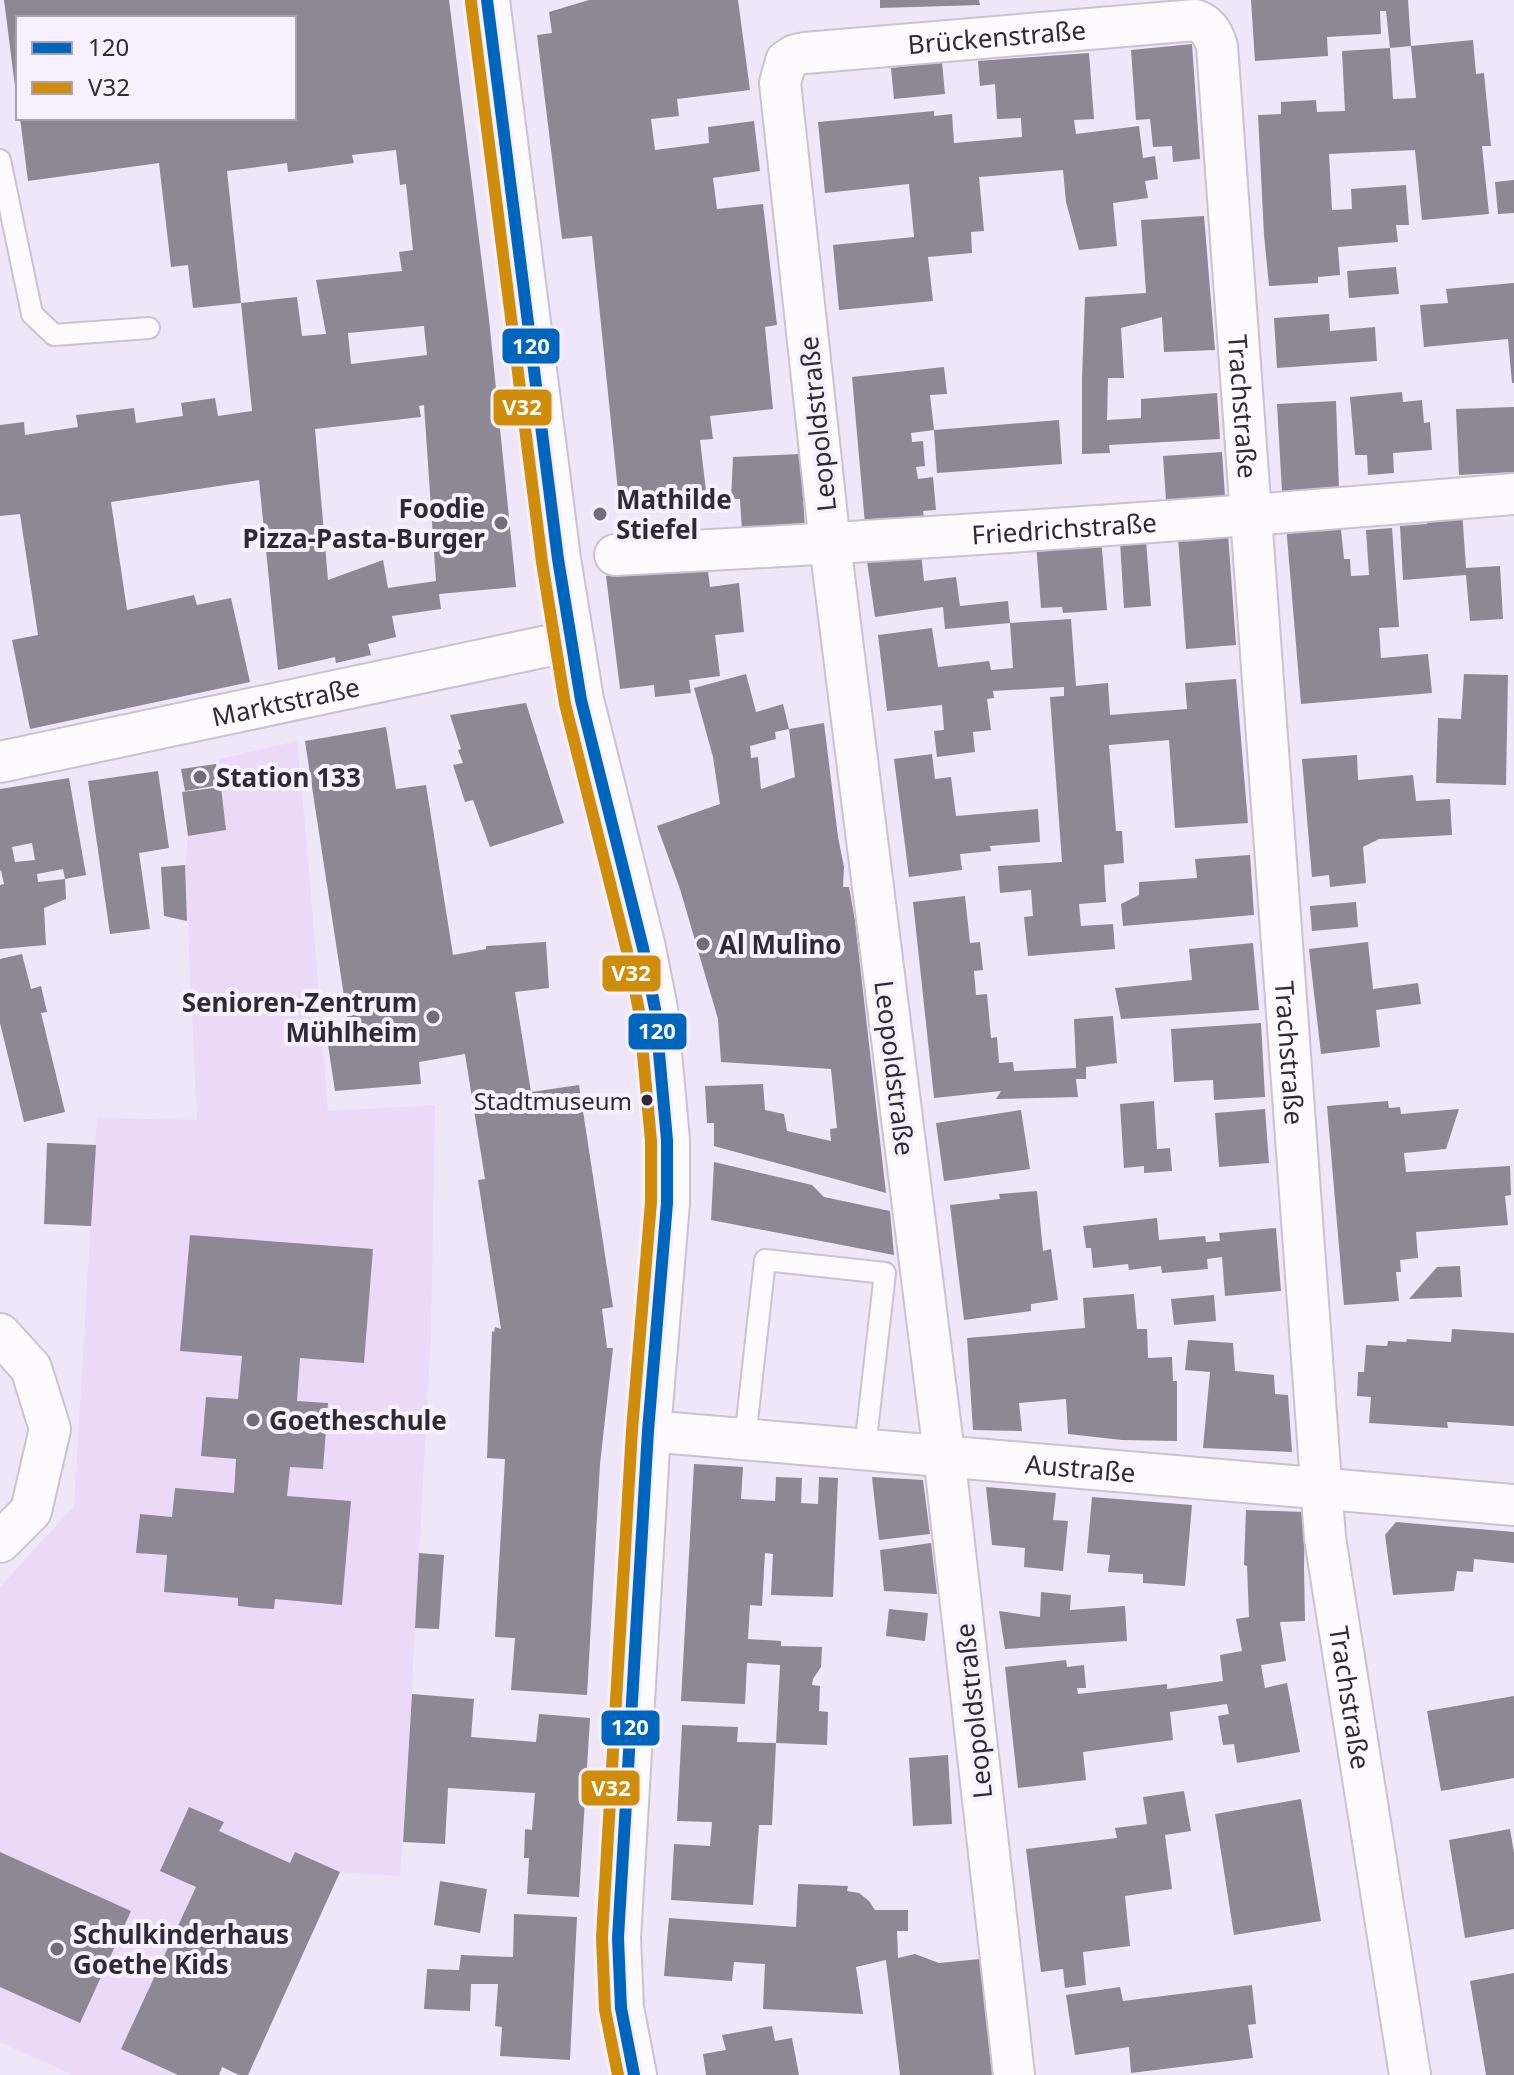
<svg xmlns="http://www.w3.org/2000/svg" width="1514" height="2075" viewBox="0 0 1514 2075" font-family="'Noto Sans',sans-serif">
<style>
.built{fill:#eadaf8}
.building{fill:#8e8794;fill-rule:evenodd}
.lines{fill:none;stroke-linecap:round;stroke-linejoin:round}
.service-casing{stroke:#cac2d0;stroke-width:24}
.minor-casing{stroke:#cac2d0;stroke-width:44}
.primary-casing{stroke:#cac2d0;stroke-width:48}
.service{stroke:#fdfbfe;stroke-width:20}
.minor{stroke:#fdfbfe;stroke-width:40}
.primary{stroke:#fdfbfe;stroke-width:44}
.bus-1-casing{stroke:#f7f1fe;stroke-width:18}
.bus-2-casing{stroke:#f7f1fe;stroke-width:18}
.bus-1{stroke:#0065bd;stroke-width:12}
.bus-2{stroke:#cf8d0b;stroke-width:12}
.poi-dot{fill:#736c7a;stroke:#f7f1fe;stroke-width:3}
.bus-dot{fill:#302a36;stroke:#f7f1fe;stroke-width:3}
.labels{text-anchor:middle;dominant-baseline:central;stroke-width:8;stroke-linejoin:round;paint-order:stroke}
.bus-label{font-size:24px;fill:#302a36;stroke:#f7f1fe;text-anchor:end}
.street-label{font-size:26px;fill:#302a36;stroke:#f7f1fe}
.poi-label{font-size:26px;font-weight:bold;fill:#302a36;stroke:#f7f1fe;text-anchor:start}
.line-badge{stroke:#f7f1fe;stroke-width:3}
.badge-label{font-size:22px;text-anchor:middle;font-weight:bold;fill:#fff}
</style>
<rect width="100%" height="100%" fill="#efe6f8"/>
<path class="built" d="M297,741L309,869L328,1111L435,1105L431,1334L408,1758L400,1876L340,1872L296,1852L290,1863L219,1831L223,1822L189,1807L160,1871L196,1887L121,2049L178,2075H73L0,2042V1587L74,1506L97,1118L197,1120L185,865L188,836L226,830L219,759Z"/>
<path class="building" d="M4,0H449L489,319L516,587L439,594L441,609L392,616L396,637L368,644L371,655L336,663L335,657L278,670L259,480L111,502L127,610L194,595L197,605L231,598L250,682L30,729L12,640L38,635L20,514L0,516V425L24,422L25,435L78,427L76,415L134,408L136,423L183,416L181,403L215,398L218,416L252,411L241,303L297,297L302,336L326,334L316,280L402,271L399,252L413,250L406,184L400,185L396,150L352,155L354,163L288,172L287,163L227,171L241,303L193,308L188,265L171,267L159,163L28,181L20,118H294V18H18V94H16ZM424,326L427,355L351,364L348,333ZM424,405L436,581L388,588L383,560L328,580L315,429L421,417L419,406Z
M589,0H738L750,90L677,99L679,116L651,119L655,150L709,143L708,127L754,121L760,171L713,178L717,209L763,204L777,325L765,327L773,409L710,416L713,439L700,440L706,491L619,501L592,236L562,239L537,35L552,33L549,12Z
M880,0H979L980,5L880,8Z
M1251,0H1408L1411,46L1390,48L1386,11H1380L1381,34L1327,37L1328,56L1255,61Z
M1473,40L1476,74L1484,73L1491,146H1482L1489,214L1422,220L1415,150L1329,154L1332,210L1352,209L1351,189L1406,185L1409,225H1396L1398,242L1338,247L1340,275L1318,277V283L1269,286L1264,235L1258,115L1281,114V102L1316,100L1317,112L1345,111L1342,51L1390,48L1393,99L1416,98L1411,46Z
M1192,44L1200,159L1173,162L1172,146L1153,147L1150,119L1136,120L1131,50Z
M1089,53L1094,119L1074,120L1076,134L1139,126L1143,158L1155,156L1158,179L1145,181L1148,198L1113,203L1117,246L1079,250L1066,202L1063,170L979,177L984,231L971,232L972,253L928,257L933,301L839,310L833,245L914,237L909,184L825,193L818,122L934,111V116L952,114L954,143L1022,137L1021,118L997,119L995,84L980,86L978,61Z
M942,62L945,94L894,99L891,68Z
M1514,180V213L1498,214L1495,182Z
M1204,216L1215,350L1164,352L1162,317L1121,328L1124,378H1108L1107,420L1141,418V399L1217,393L1220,439L1109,445L1110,453L1082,454V378L1085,297L1146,293L1141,220Z
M1396,267L1399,294L1349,298L1347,271Z
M1514,283V383H1512L1508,339L1424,347L1420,305L1448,303L1446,289Z
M1329,314L1330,331L1375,327L1377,361L1277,368L1274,318Z
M944,367L947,394L930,395L934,430L1059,420L1062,464L937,473L934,430L911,433L912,442L923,441L925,466L916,467L918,479L933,477L936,510L923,511L924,518L865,524L852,377Z
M1402,392L1403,402L1422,400L1424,423L1430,422L1432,450L1393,453L1394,473L1368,475L1367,455H1355L1350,397Z
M1336,401L1339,489L1282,492L1277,404Z
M1514,407V472L1459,475L1456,409Z
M1222,452L1225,496L1166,500L1163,456Z
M800,454L805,528L742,532L740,499H731L733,457Z
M1462,510L1466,568L1500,566L1503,619L1470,621L1466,575L1403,580L1400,526L1427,524V512Z
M1340,520L1344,559H1350L1351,576L1369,575L1366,530L1392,528L1399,627L1379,628L1381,658L1428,654L1432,693L1301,704L1286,525Z
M1228,533L1236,645L1186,649L1178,537Z
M1101,537L1107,610L1063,613L1062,607L1041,608L1036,543Z
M1146,540L1151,606L1124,608L1120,542Z
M921,554L924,581L956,577L960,606L1008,601L1010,623L945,629L943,607L875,617L867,561Z
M707,563L710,587L739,583L744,632L715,635L720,676L689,680L691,693L655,697L654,685L620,689L606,576Z
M1071,619L1076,686L1108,683L1110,715L1187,709L1185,683L1236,679L1248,823L1175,828L1169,740L1109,745L1116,831H1122L1124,863L1104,865L1106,902L1079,904L1081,926L1113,924L1115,949L1028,956L1024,917L1033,916L1031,890L1000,893L998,866L1062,862L1050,697L1064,696V687L993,691L994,698L987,699L991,730L973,732L975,752L937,757L934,731L944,730L942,705L887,711L878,635L932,628L938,667L989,661L991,670L1013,668L1010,623Z
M746,674L756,712L783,704L789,729L775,732L776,739L750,746L751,758L758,757L761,789L795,777L789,729L824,723L838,837L844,867L843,887H849L855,921L886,1193L714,1146V1123H707L705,1086L763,1084L765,1110L784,1114L787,1131L831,1141L830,1129L837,1128L831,1069L721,1062L718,1019L680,889L657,826L720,804L713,757L694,688Z
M1464,674L1508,675L1506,785L1436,783L1438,718L1461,719Z
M526,703L564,823L490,847L473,800L465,802L453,765L463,763L458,750L461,749L450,715Z
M386,727L396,789L426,785L453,955L486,949V946L546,942L549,988L515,992L531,1092L579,1085L613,1307L602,1309L607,1348H613L600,1464L587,1695L511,1690L515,1638L495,1637L505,1459L487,1458L492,1331L494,1332L495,1327L501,1329L478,1180L485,1179L465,1054L419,1062L421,1084L335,1091L328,1045L351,1042L305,741Z
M932,754L935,779L951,777L956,816L1038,809L1040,842L990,846L991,851L960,854L962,870L909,877L894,759Z
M1357,755L1358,780L1413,775L1416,801L1450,799L1452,835L1379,839L1363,847L1366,883L1330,887L1329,875L1312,877L1302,759Z
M216,764L219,785L185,791L181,769Z
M158,771L169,848L139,853L150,929L110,934L88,781Z
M69,778L86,875L65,879L66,899L44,908L46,945L0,949V885L4,884L1,870L0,871V789ZM32,843L35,860L15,862L12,847ZM63,869L65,879L38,882L37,874Z
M221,787L226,830L188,836L182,792Z
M1250,855L1254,915L1123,926L1121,904L1139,895V882L1197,878L1195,859Z
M185,865L187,921L164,916L161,867Z
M965,896L970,943L980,942L983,970L974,971L976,995L987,994L991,1038L997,1037L999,1063L1013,1062L1014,1071L1076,1068L1074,1019L1113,1016L1117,1063L1086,1067V1079H1076L1078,1097L996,1099L1001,1091L934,1098L913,902Z
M1356,902L1358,927L1312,931L1310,906Z
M1368,942L1373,989L1418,983L1421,1004L1376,1010L1380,1047L1321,1054L1309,949Z
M1253,943L1259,1010L1121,1019L1115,988L1192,980L1189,949Z
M22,954L31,989L41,986L47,1012L41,1013L65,1112L24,1122L0,1023V959Z
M1261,1023L1265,1097L1214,1100L1213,1080L1174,1082L1171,1029Z
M1154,1101L1157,1149L1170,1148L1172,1171L1144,1173V1166L1124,1168L1120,1104Z
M1388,1101L1389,1108L1400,1107L1401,1114L1459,1109L1446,1149L1404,1153L1406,1172L1510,1166L1511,1195L1505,1196L1508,1225L1416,1232L1418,1258L1400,1260L1401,1272H1396L1399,1301L1344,1305L1327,1106Z
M1265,1109L1269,1163L1219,1167L1215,1113Z
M1021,1110L1030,1169L944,1181L936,1123Z
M47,1143L96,1145L91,1226L44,1224Z
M714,1162L812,1185L824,1197L890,1211L894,1255L711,1220Z
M1037,1191L1043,1251L1051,1249L1058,1300L1031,1304V1311L964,1320L950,1205L1000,1199L999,1194Z
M1157,1218L1159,1240L1205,1236L1206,1242L1220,1241L1219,1233L1276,1228L1281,1291L1225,1296L1222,1257L1207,1259L1208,1269L1162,1273L1161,1266L1129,1270L1128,1264L1093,1268L1091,1248H1086L1083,1226Z
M190,1235L373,1249L364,1363L300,1358L297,1401L328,1403L323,1469L290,1467L287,1496L351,1501L342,1605L275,1599L274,1609L256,1608L238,1606V1598L164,1592L167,1555L136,1553L140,1514L172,1517L175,1488L234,1493L236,1459L201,1456L206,1397L238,1399L242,1356L180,1351Z
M1460,1266L1462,1297L1409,1299L1437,1267Z
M1134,1294L1137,1329H1147L1148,1358L1172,1357L1173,1381H1177V1441L1122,1440L1068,1434L1066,1399L1019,1403L1022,1431L973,1430L967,1338L1085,1328L1083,1298Z
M1214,1295L1216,1321L1174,1325L1171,1299Z
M1452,1329L1514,1333V1426L1447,1422L1448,1428L1369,1423L1371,1397L1357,1396L1358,1372H1364L1366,1345L1387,1346L1388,1341L1406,1342L1407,1339L1451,1342Z
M1188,1340L1233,1343L1235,1371L1274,1375L1275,1394L1288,1395L1292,1452L1203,1448L1210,1372L1185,1370Z
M694,1464L743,1467L741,1499L775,1501L776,1477L802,1478L801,1503L818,1504L819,1477L838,1478L833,1597L771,1595L773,1554L765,1553L762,1606L750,1605L748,1639L781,1641V1646L822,1647L821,1667L813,1679L812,1685L820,1686L819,1711L828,1712L827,1745L776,1743L772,1825H759L753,1905L671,1900L674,1844L710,1846L712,1822L677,1821L682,1725L738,1727L737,1742L776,1743L780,1665L747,1663L745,1704L681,1701Z
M872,1477L923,1480L930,1534L879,1540Z
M986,1487L1056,1493L1053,1520L1068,1521L1063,1571L1024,1567L1025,1548L992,1545Z
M1092,1497L1192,1505L1185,1586L1143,1583V1574L1108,1572L1110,1555L1087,1553Z
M1246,1510L1305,1512L1304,1568L1305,1621L1280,1622L1286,1661L1261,1665L1265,1688L1287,1683L1300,1752L1237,1763L1234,1744L1223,1745L1218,1716L1229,1714L1227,1704L1170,1712L1173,1740L1083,1752L1086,1780L1018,1788L1005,1667L1066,1660L1067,1667L1084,1665L1086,1688H1077L1078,1694L1167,1684V1689L1223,1681L1220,1655L1242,1651L1236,1619L1249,1617L1247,1566L1244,1565Z
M1396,1522L1514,1532V1563L1474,1559L1473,1572L1457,1571L1454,1591L1393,1595L1385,1535Z
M931,1543L937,1594L884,1591L880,1550Z
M419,1553L444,1555L439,1629L415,1628Z
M1041,1592L1071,1595L1070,1610L1125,1606L1127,1641L1005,1649L999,1611L1040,1617Z
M889,1609L928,1613L925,1641L886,1636Z
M412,1694L474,1699L471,1737L536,1742L539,1714L590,1718L579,1897L527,1894L529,1858H524L525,1829L532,1830L535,1793L448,1788L445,1844L403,1842Z
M1514,1696V1778L1441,1791L1427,1711Z
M948,1755L952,1824L913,1826L909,1758Z
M1184,1791L1191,1831L1165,1835L1172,1889L1125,1896L1130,1946L1083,1952L1086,1985L1065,1988L1063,1969L1041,1972L1026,1849L1117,1838L1115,1828L1147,1824L1143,1797Z
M1301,1799L1321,1921L1234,1935L1215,1814Z
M189,1807L224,1822L219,1831L290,1863L295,1852L340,1872L248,2075H239L222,2067L219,2075H178L121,2049L196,1887L160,1871Z
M1510,1829L1514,1853V1929L1465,1938L1449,1840Z
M0,1852L131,1911L80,2023L0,1987Z
M440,1881L487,1889L480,1933L434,1925Z
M798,1884L848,1886L847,1891L859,1893L869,1901L875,1910H908V1931H897L898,1958L915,1954L939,1963L980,1959L992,2075H900L886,1960L856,1967L863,2014L763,2009L765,1964L734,1962L732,1981L664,1976L669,1918L796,1927Z
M514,1914L577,1917L570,2060L500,2056L502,2027L495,2026L498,1984H471L470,2011L424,2009L427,1969L459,1970L461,1955L513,1957Z
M1514,1973V2075H1486L1470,1981Z
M1252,1985L1256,2024L1248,2025L1253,2058L1131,2073L1129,2047L1075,2055L1066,1995L1120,1987L1123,2001Z
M772,2026L775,2041L792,2038L799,2075H706L703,2054L726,2050L722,2035Z"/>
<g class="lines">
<g class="service-casing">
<path id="service" d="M0,160L32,314L54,335L149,328
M745,1439L765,1260L885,1273L865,1448"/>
</g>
<g class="minor-casing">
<g id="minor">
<path id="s1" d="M615,555C915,540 1215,519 1514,494"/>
<path id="s2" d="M0,762L571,641"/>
<path d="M0,1334L31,1368L50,1429L31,1511L0,1542"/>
<path id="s3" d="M648,1431L1514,1505"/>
<path id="s4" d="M1014,2075L944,1454L830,544L780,83L786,61L795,55L805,53L1195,20C1208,24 1213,34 1217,46L1325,1538L1410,2075"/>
</g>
</g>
<g class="primary-casing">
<path id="primary" d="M487,0L558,559L581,700L643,948L655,1009L667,1140V1203L648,1431L618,1938L621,2008L634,2075"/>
</g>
<use href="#service" class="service"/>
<use href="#minor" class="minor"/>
<use href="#primary" class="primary"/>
<g class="bus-1-casing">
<path id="bus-1" d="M487,0L558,559L581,700L643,948L655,1009L667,1140V1203L648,1431L618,1938L621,2008L634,2075"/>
</g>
<g class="bus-2-casing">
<path id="bus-2" d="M471,2L542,562L565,704L627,951L639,1011L651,1141V1202L632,1430L602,1937L605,2010L618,2075"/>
</g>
<use href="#bus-1" class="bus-1"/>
<use href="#bus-2" class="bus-2"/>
</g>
<g class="poi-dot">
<circle cx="600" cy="514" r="8"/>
<circle cx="501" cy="523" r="8"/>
<circle cx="200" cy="777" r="8"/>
<circle cx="703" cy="944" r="8"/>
<circle cx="433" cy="1017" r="8"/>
<circle cx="253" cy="1420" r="8"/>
<circle cx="57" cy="1949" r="8"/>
</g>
<circle class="bus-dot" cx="647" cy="1100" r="7"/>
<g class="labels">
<g class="bus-label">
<text x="632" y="1100">Stadtmuseum</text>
</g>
<g class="street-label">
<text stroke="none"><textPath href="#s4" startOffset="2242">Brückenstraße</textPath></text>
<text stroke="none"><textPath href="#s4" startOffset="2838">Trachstraße</textPath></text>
<text transform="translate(817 424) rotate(-96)">Leopoldstraße</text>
<text stroke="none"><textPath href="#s1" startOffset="450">Friedrichstraße</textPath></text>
<text stroke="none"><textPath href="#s2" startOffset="292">Marktstraße</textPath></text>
<text stroke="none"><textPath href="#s4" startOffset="3486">Trachstraße</textPath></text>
<text transform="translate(895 1068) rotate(83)">Leopoldstraße</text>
<text stroke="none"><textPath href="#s3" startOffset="434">Austraße</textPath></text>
<text stroke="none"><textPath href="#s4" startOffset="4134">Trachstraße</textPath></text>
<text transform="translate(973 1711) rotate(-96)">Leopoldstraße</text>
</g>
<g class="poi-label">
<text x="616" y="499">Mathilde<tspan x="616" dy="30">Stiefel</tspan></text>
<text x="485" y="508" text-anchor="end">Foodie<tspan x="485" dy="30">Pizza-Pasta-Burger</tspan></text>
<text x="216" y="777">Station 133</text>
<text x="719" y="944">Al Mulino</text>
<text x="417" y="1002" text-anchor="end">Senioren-Zentrum<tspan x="417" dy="30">Mühlheim</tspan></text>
<text x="269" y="1420">Goetheschule</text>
<text x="73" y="1934">Schulkinderhaus<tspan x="73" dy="30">Goethe Kids</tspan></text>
</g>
</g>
<g class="line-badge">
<rect x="501" y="327" width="60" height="38" rx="8" fill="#0065bd"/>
<rect x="492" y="388" width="61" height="39" rx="8" fill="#cf8d0b"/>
<rect x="601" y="954" width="61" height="39" rx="8" fill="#cf8d0b"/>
<rect x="627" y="1012" width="61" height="39" rx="8" fill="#0065bd"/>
<rect x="600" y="1709" width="61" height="38" rx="8" fill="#0065bd"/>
<rect x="580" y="1769" width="61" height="38" rx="8" fill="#cf8d0b"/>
</g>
<g class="badge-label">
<text x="531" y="354">120</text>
<text x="522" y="415">V32</text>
<text x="631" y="981">V32</text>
<text x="657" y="1039">120</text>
<text x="630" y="1735">120</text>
<text x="611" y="1796">V32</text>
</g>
<rect x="16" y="16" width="280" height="104" fill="#f7f1fe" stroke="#a7a1ae" stroke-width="2"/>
<rect x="32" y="42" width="40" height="12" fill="#0065bd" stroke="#a7a1ae" stroke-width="2"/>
<text x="88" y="56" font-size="24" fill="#302a36">120</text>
<rect x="32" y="82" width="40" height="12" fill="#cf8d0b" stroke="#a7a1ae" stroke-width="2"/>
<text x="88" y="96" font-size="24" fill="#302a36">V32</text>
</svg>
